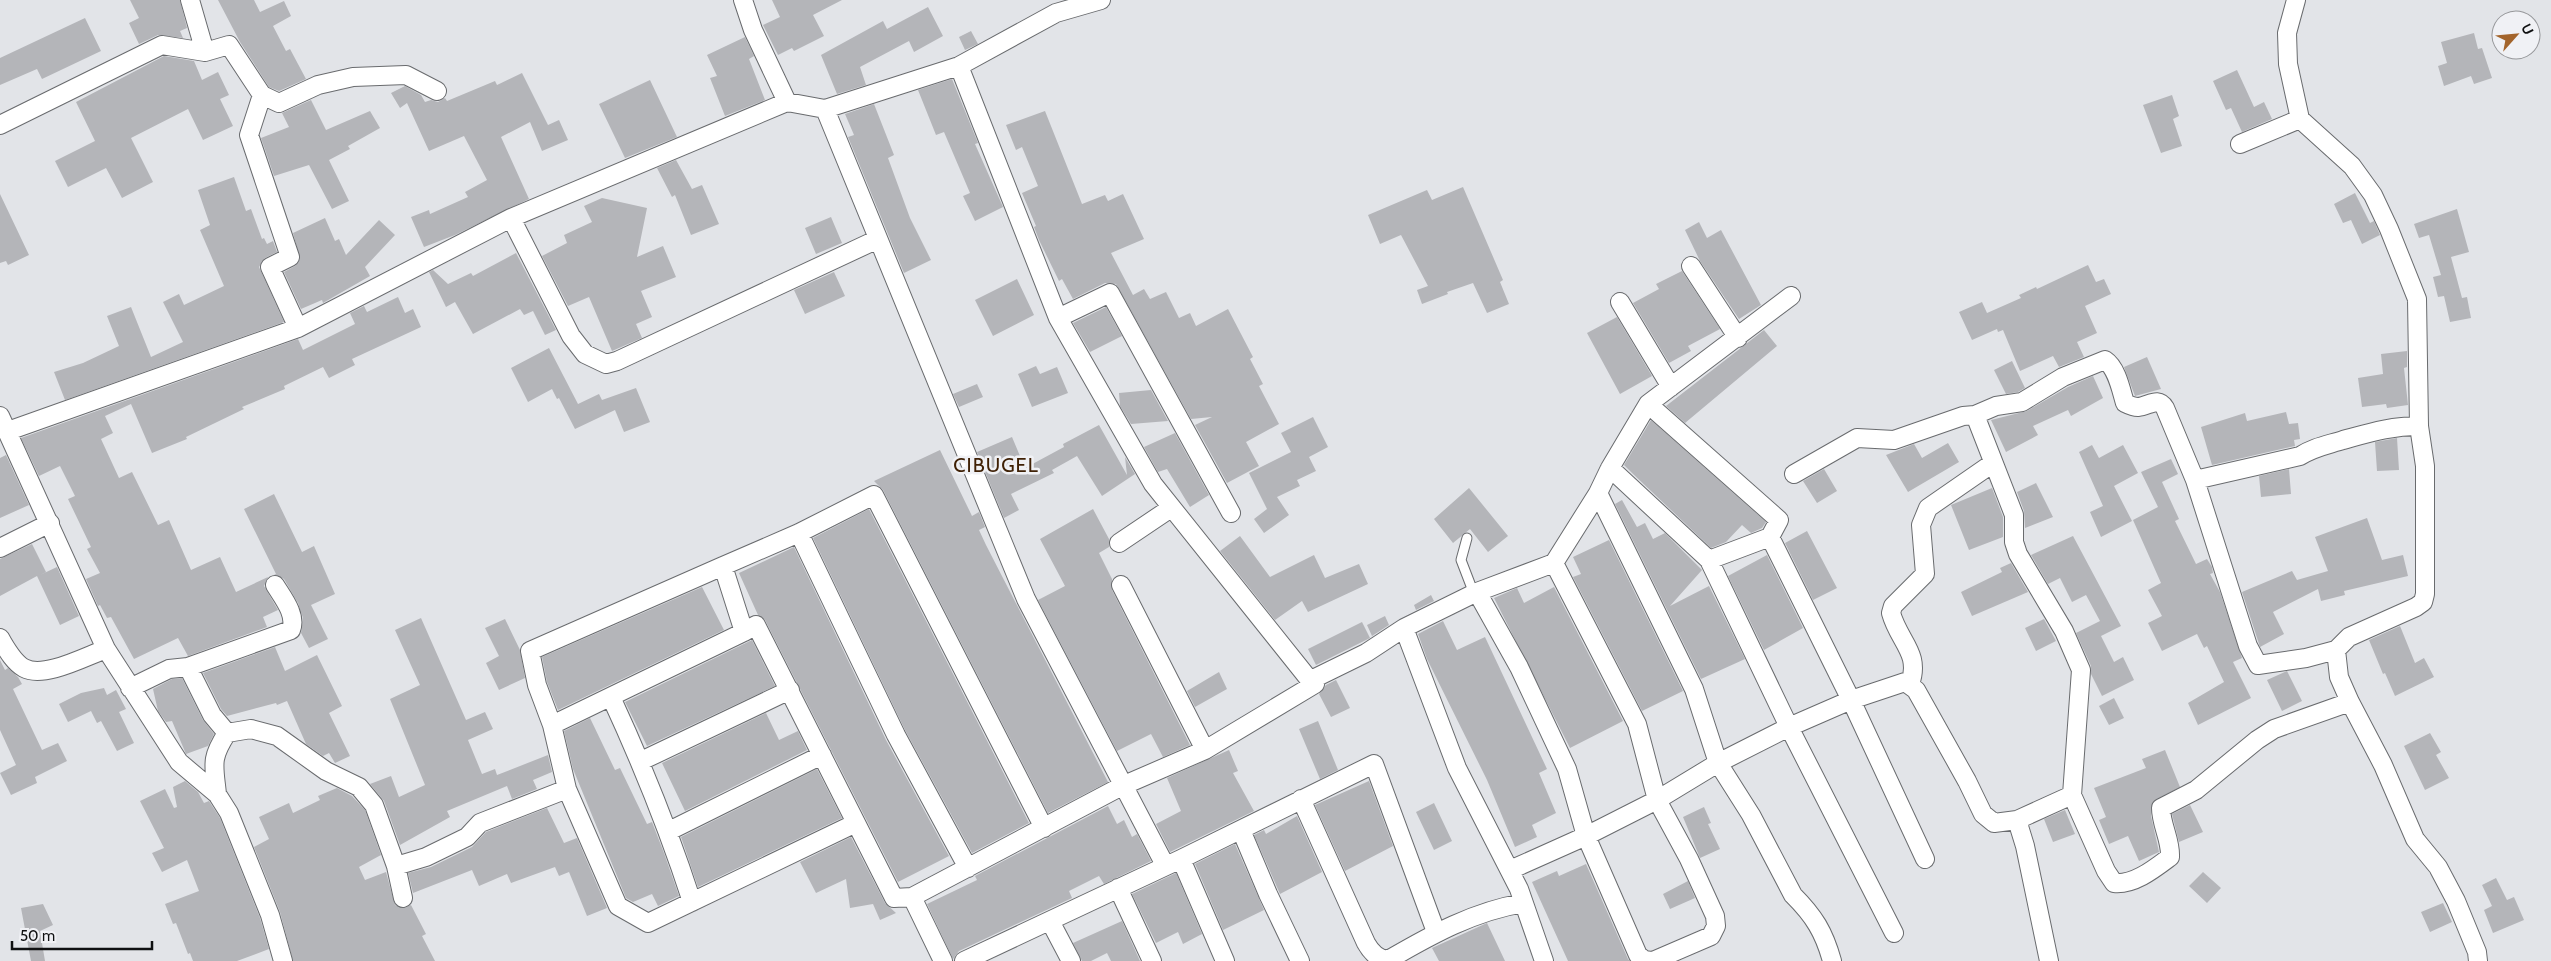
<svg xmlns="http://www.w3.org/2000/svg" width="2551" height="961" viewBox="0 0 2551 961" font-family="Cabin,sans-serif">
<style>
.building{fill:#b4b5b9}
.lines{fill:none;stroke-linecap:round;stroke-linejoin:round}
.service-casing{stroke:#696b6e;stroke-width:11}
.minor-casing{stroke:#696b6e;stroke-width:20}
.service{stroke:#fff;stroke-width:9}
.minor{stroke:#fff;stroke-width:18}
.labels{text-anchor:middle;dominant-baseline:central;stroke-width:5;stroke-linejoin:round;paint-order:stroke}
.quarter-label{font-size:20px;letter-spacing:1px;fill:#3f2106;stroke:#f0f1f5}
</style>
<rect width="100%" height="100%" fill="#e2e4e8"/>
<path class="building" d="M130,0H180L187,28L180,31L183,38L158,35L139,44L129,23L139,18Z
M218,0H254L260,12L284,1L291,16L273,26L286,51L290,49L306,79L279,91L269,87L240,42Z
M772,0H842L813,15L824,36L794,51L792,48L778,55L763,25L780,17Z
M928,7L943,36L914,52L909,41L860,67L866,85L837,94L821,55L883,21L887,29Z
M85,18L101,51L42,79L37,69L0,85V58Z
M971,31L978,44L965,50L959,37Z
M2474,33L2478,49L2482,48L2492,78L2474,84L2471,76L2444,86L2438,66L2447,63L2441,42Z
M745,37L754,56L749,59L765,100L725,116L710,78L717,76L707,55Z
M164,56L194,61L202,80L218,72L229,95L220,99L233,126L203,140L188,109L131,138L153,182L122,198L106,168L68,187L55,161L95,141L76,102Z
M2237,70L2254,107L2264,102L2272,119L2242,132L2231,108L2226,110L2213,81Z
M522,73L548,125L559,120L568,140L542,151L530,122L501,137L529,199L455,235L424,247L411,217L429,210L430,214L468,197L465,192L487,180L464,136L429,151L407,103L400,108L391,93L405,86L421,95L425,102L431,100L438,102L445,98L447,101L495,81L497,85Z
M952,79L978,143L975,144L1003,207L975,221L963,196L970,193L944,132L936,135L918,90Z
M650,80L677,137L625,158L599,104Z
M2172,95L2179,116L2173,119L2182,146L2161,153L2143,105Z
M311,100L326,130L370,111L380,128L348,146L350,149L329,160L349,201L332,209L309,165L274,176L261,138L289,127L282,113Z
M874,104L894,155L888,158L910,218L931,260L904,273L848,137L854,135L845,114Z
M1045,111L1082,204L1105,195L1108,201L1123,194L1144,239L1111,253L1133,295L1144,289L1150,299L1166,292L1179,318L1190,313L1196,326L1228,309L1253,357L1250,359L1263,384L1259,386L1279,424L1246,442L1259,466L1227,483L1195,425L1212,417L1191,419L1116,284L1105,283L1073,299L1062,279L1059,281L1039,240L1034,227L1036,226L1022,193L1038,186L1022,147L1016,150L1006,125Z
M676,160L692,189L702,185L719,224L691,235L675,195L672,197L657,168Z
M234,177L246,211L251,209L262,239L264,238L267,244L273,241L277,252L265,258L259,267L284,322L65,400L54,372L83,363L119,346L107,316L131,307L151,357L183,342L163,302L179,294L184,305L224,286L200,230L210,225L198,190Z
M1463,187L1503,280L1500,282L1509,304L1487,313L1473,283L1447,292L1448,294L1422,304L1417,290L1428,286L1401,235L1380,244L1368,215L1427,190L1432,200Z
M2355,193L2370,223L2374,221L2380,235L2362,244L2351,220L2343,223L2334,204Z
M0,194L29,255L8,265L6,261L0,263Z
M602,198L647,208L637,257L663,246L676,277L641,291L652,317L636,324L642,338L612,351L589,297L568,306L542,256L567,243L564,235L592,222L584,206Z
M2457,209L2469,252L2451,257L2462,298L2467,297L2471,318L2450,322L2444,296L2438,297L2433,277L2441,275L2429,235L2419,238L2414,224Z
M831,217L842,243L816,254L805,228Z
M325,218L335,241L339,239L346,255L379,220L395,235L365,267L370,276L323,303L322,300L301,309L284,272L295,266L300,259L293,233Z
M1699,222L1707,238L1721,230L1761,305L1739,319L1700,261L1685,230Z
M516,253L556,330L545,335L533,311L524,315L520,309L473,334L455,302L446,307L429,272L433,270L448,284L471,273L473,276Z
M2088,265L2096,282L2104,279L2111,294L2085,306L2097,333L2077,342L2084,357L2059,367L2053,356L2020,371L2003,330L1998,332L1997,329L1972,340L1959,312L1982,302L1987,313L2021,298L2019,295L2036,287L2037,289Z
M1682,271L1720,329L1688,346L1691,351L1669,363L1633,303L1659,289L1656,284Z
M834,272L845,296L805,314L794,290Z
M1017,279L1034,315L993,336L975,300Z
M398,297L405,313L413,309L421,327L352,359L355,365L329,378L323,367L284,386L285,389L242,407L244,409L186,437L187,439L152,453L131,404L105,416L113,433L101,439L119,478L132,472L158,525L169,520L191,570L220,557L236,592L268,577L264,586L278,610L263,617L267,627L188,656L178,638L134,659L111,617L107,618L100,605L98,606L86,579L100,573L87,549L91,547L68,499L75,496L60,466L39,476L21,438L298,339L303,350L355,324L350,313L364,306L367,312Z
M1106,307L1122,336L1090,352L1073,323Z
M1617,317L1652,376L1620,394L1587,333Z
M1764,330L1777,346L1685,423L1666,406Z
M549,348L578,404L599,394L602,400L636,388L650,422L624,432L615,410L575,429L559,398L557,399L552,389L528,402L511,368Z
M2407,351V367L2404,368L2408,405L2387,408L2386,404L2362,407L2358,378L2383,374L2381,354Z
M2147,357L2161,389L2135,396L2124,367Z
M2012,361L2025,388L2018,392L2006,394L1994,370Z
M1036,366L1040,374L1057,367L1068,393L1032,407L1018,374Z
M2093,376L2103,398L2071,416L2068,410L2033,426L2038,435L2006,452L1991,420L2027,411L2068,387Z
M977,384L983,397L959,407L953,394Z
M1151,390L1168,421L1131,424L1120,406L1119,393Z
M2286,412L2289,424L2298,423L2300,439L2294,440L2295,446L2212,465L2201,427L2245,413L2247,421Z
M1313,417L1328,447L1309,457L1316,471L1297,480L1300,486L1277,497L1289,515L1264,533L1254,519L1267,509L1249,473L1291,452L1281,433Z
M1651,420L1766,522L1762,528L1751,533L1742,525L1726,542L1711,548L1632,473L1624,465Z
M1099,425L1127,475L1125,457L1135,474L1102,496L1077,456L1052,470L1054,473L1011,494L1019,510L1004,518L977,452L1012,437L1025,468L1064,447L1063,444Z
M1175,433L1209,495L1190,507L1167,469L1158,472L1144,447Z
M2397,438L2399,470L2377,471L2375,442Z
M1948,443L1959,462L1908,492L1886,455L1914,444L1922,458Z
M2092,445L2099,458L2123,445L2138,473L2114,486L2132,521L2101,537L2090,512L2103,506L2079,452Z
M940,450L972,516L979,512L985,527L979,530L986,545L1108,782L1048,813L883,490L874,481Z
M6,455L29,505L0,518V458Z
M2171,459L2178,474L2162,482L2179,519L2175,521L2196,564L2207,559L2212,567L2213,573L2210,574L2220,592L2242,658L2233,662L2251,698L2198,725L2188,703L2224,682L2207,646L2204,648L2197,634L2162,651L2148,623L2162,616L2148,590L2161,583L2133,520L2158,507L2141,472Z
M1824,469L1837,491L1817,503L1803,481Z
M2289,469L2291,494L2261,497L2259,476Z
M2036,483L2053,517L2025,528L2024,511L2017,492Z
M1469,488L1508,536L1488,552L1470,529L1453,543L1434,519Z
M1992,488L2003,517V537L1969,550L1951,505Z
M274,494L302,552L314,546L335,594L311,605L328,639L309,648L301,633L303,618L298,603L284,579L274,574H276L244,509Z
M1622,500L1637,527L1645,523L1653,539L1665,533L1702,570L1670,606L1709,586L1745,659L1701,679L1615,504Z
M869,509L1029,823L972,853L905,730L813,538Z
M1093,509L1109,539V547L1099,553L1112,579V590L1190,745L1163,757L1151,734L1117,751L1038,600L1065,586L1040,539Z
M2367,518L2382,560L2403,555L2408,576L2344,591L2345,595L2321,601L2318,589L2273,612L2284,634L2260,647L2242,592L2292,571L2297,580L2328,571L2315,537Z
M1807,531L1837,588L1813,600L1785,543Z
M1240,536L1270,577L1314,555L1325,578L1359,564L1368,584L1308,612L1302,601L1275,620L1220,551Z
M2073,536L2121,626L2101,636L2114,662L2123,657L2134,680L2102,696L2091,674V666L2076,633L2100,621L2086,595L2072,602L2060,578L2048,584L2031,555Z
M1609,540L1683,691L1642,711L1573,577L1581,574L1573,557Z
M32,544L46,572L40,575L57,567L79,616L60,625L37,576L0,596V559Z
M794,547L886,740L949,856L898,882L765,620L758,615L739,573Z
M1767,555L1803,628L1764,650L1728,576Z
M2011,563L2028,592L1972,616L1961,592L2002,572L2000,568Z
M702,587L724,630L558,710L547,682L542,657Z
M1554,587L1623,721L1570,748L1494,598L1517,588L1524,603Z
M1431,595L1434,601L1416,610L1414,605Z
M1385,616L1389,625L1372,636L1367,625Z
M421,618L466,720L485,712L493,729L468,740L482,774L495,769L497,775L548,755L552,772L533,780L537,789L512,799L507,786L447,811L450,817L400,845L384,801L370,784L391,776L399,797L425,785L390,699L420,685L395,630Z
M505,619L520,650L525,678L499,690L486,663L499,656L485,628Z
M2044,619L2056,641L2036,651L2025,628Z
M1443,621L1457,650L1485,637L1547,769L1539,773L1556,813L1532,825L1537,837L1515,847L1487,780L1427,659L1418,634Z
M1362,622L1370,638L1316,665L1308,649Z
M2400,626L2415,663L2424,658L2434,677L2395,696L2385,673L2383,674L2369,640Z
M752,640L775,686L647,746L625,702Z
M275,647L285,671L317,655L342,706L329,713L350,756L335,763L329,753L323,756L306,744L287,701L277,705L276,703L227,716L221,709L203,673Z
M0,660L5,670L8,668L18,677L22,684L13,689L42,750L58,743L67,761L35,777L37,783L11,795L0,773L16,765L0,730Z
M2287,671L2302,701L2282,711L2267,680Z
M1219,672L1227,689L1195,707L1187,691Z
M182,678L203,720L214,734L208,746L186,754L172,721L166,722L158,711L153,689L172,679Z
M1336,680L1350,708L1331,717L1319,694L1326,685Z
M104,688L107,695L116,690L126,709L119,712L134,743L117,751L101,721L97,723L91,711L68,722L59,704L81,693Z
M2114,698L2124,718L2109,725L2099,706Z
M766,713L779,740L798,731L807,750L685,811L662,763Z
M590,718L615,770L620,768L647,824L652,822L664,853L679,896L658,906L652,894L633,902L626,898L573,769L564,731Z
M1318,721L1338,770L1320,779L1299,729Z
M2430,733L2441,752L2436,755L2449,778L2425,790L2404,746Z
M1229,750L1238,771L1233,773L1254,811L1170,852L1156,824L1181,811L1167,778Z
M2165,750L2180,787L2152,803L2151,816L2159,852L2139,861L2128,836L2109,844L2099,820L2106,817L2094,788L2146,768L2142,759Z
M817,769L842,818L698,887L681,837Z
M185,781L198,792L204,803L209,801L220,818L260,918L269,949L237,961H193L190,953L188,954L176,923L173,924L165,904L199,891L187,860L162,872L152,853L164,848L140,801L165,789L174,808L177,807L173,787Z
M1369,781L1393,846L1345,871L1315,805Z
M337,788L352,796L365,810L381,855L359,867L365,880L386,872L395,905L405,908L411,905L426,934L422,936L435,961H293L280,912L254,847L269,839L259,817L289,803L293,813L320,800L318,796Z
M1434,803L1452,841L1434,850L1416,812Z
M2190,805L2203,832L2179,842L2172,814Z
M1108,806L1117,824L1124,820L1132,837L1137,834L1151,861L1104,884L1099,876L1069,891L1072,898L959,951L953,959L927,904L977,880L975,876Z
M1704,807L1711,823L1708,824L1720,849L1700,858L1683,817Z
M547,808L564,843L577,838L607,908L587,916L569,872L559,876L555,867L511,883L507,874L479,886L472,870L413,893L408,873L431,867L472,847L486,832Z
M2065,810L2075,834L2053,842L2044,819Z
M1297,816L1322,872L1280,894L1254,835L1264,830L1266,834Z
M851,837L885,903L896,913L880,920L873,904L850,908L846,879L816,893L800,862Z
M1235,844L1264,910L1223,930L1195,864Z
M1586,864L1628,959L1630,961H1568L1532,882L1557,871L1559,876Z
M2203,872L2221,888L2207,903L2189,886Z
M1176,873L1202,934L1183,944L1178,932L1156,943L1132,894Z
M2496,878L2507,900L2514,897L2524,920L2493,933L2484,910L2492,906L2482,885Z
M1688,881L1695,898L1670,909L1663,894Z
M2443,903L2452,922L2430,932L2421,912Z
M43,904L53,925L40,931L45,961H31L21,908Z
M1122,921L1140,961H1111L1107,953L1091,961H1082L1073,943Z
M1487,923L1505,961H1439L1432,948Z"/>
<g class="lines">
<g class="service-casing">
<path id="service" d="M1467,538L1461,560L1471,586L1477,592"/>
</g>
<g class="minor-casing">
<path id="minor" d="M190,0L205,52L229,45L262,95L279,103L318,85L353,77L406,75L437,91
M743,0L753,30L787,102
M2296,0L2287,33L2288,64L2300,119L2352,166L2373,195L2389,229L2417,299L2419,426L2425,466V594L2423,602L2416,607L2349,637L2336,650L2339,677L2350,702L2383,765L2415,839L2438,867L2456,901L2477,952L2478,961
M959,66L1058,318L1153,484L1308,678L1315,684V678L1366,653L1404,628L1457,768L1519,889L1544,961
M262,95L249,135L290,257L270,267L298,328
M825,109L959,66L1056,13L1101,0
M0,125L162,45L205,52
M2240,144L2300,119
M511,218L571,336L585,354L606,364L617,361L876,240
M1691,266L1738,338
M1791,296L1648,404L1610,468L1598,493L1694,689L1718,763L1751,815L1793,895C1814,916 1824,932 1832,961
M1620,302L1671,387
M1058,318L1110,293L1231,513
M1648,404L1779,520L1770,537
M1975,415L2014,515V542L2018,554L2064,631L2081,670L2072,795L2106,871L2114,883C2134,885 2154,869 2170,857C2171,840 2161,825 2161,808L2196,790L2257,740L2274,729L2350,702
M0,416L106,649L179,762L217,794L229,813L270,915L283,961
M8,431L298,328L511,218L787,102L825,109L1026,599L1165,865
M1610,468L1709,560
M1794,474L1857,438L1894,440L1963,416L1975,415L1996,406L2022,402L2063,377L2105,360C2117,368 2121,390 2125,403C2129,405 2134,407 2138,407C2149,406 2158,396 2165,408L2195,480L2248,646L2258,665L2306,658L2336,650
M2195,480L2300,456C2314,447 2327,445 2343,440C2369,433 2391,426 2419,426
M799,533L896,735L968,868
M1119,543L1171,508
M0,548L50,523
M1554,563L1637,724L1657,800L1689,859L1715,916L1716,926L1711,936L1653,961
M723,566L530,651L537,685L552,725L567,789L618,906L648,923L856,823
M1477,592L1519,667L1567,769L1586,836L1638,955L1644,960L1651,961
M1404,628L1477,592L1554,563L1598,493
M0,638C6,648 13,662 24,668C44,679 86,656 106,649
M188,667L291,630C297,615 283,598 275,585
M1910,684C1921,653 1899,642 1891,613L1893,606L1925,574L1921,525L1928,508L1993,463
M130,688L169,669L188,667L212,715L227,733L251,729L277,736L326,771L359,787L374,805L396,866L403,898
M611,697C642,764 669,831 692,902
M552,725L744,632
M1205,750L1315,684
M641,761L790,690
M217,794C214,765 210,759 227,733
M1301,799L1366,943C1371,952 1377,959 1388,960C1431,935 1474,911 1524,903
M2017,820L2025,846L2049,961
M1044,828L874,495L799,533L723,566L744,632L756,625L894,898L912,897L1122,786L1205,750L1121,585
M1241,830L1268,894L1300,961
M669,831L822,755
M1181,859L1225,961
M396,866L426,857L467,837L480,823L567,789
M1510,870L1586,836L1657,800L1718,763L1789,727L1851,700L1905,682L1916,690L1967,781L1983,814L1994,823L2017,820L2072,795
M1118,888L1152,961
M912,897L943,961
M1050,921L1071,961
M1894,933L1789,727L1709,560L1770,537L1851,700L1925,859
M964,961L1181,859L1374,764L1436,932"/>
</g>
<use href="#service" class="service"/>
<use href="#minor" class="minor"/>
</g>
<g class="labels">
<g class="quarter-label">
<text x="996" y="465">CIBUGEL</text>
</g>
</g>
<g transform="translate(2516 35) rotate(63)"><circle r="24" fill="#f0f1f5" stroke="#96979a"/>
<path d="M0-4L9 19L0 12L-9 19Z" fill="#a3642b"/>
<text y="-8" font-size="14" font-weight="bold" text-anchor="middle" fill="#0f1011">U</text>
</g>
<path d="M12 941v8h140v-8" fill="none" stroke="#0f1011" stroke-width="2.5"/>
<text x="20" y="941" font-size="15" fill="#0f1011" stroke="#f0f1f5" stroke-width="4" paint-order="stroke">50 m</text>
</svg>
